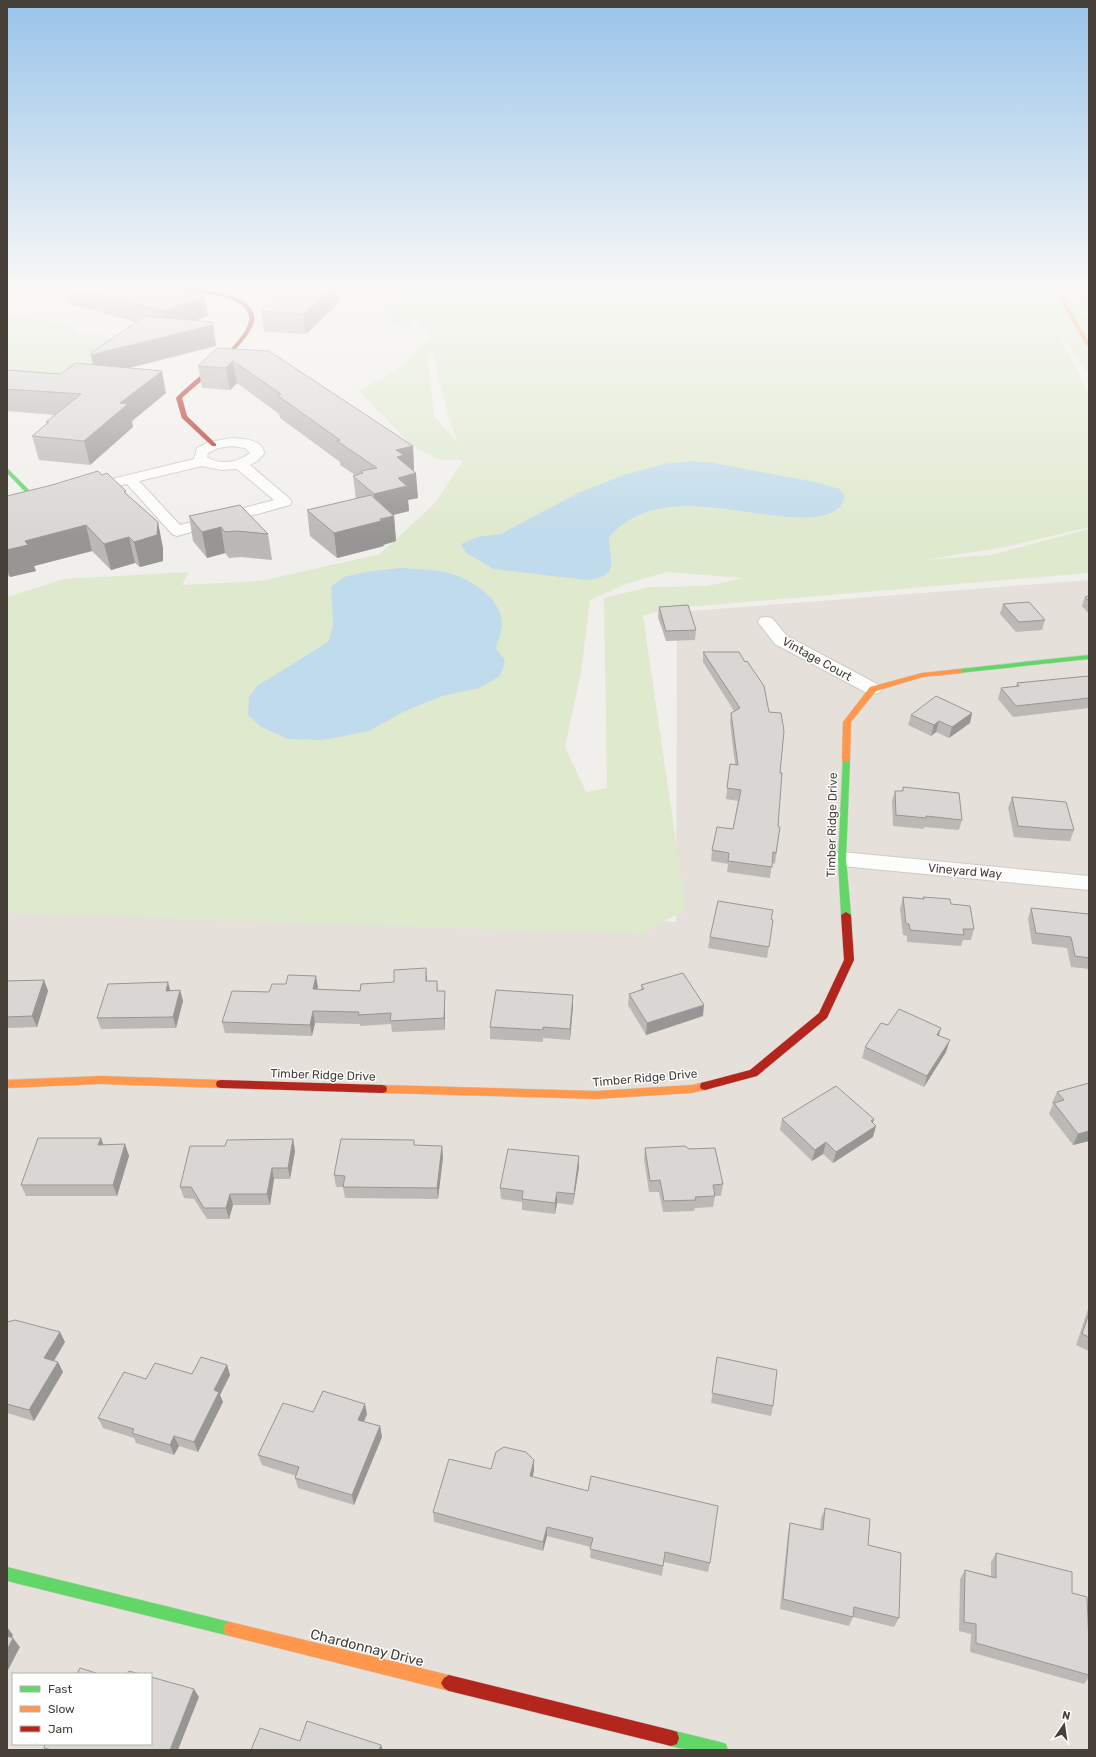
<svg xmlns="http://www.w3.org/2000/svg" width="1096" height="1757" viewBox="0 0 1096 1757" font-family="Rubik,sans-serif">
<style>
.residential{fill:#e5e1da;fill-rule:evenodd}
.green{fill:#dfe9ce;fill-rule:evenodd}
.water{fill:#c0dbeb}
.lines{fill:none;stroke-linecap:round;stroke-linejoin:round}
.street-casing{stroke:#cdcbc7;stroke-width:2}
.fast-casing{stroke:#cfccc3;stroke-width:1}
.slow-casing{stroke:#cfccc3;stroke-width:1}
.jam-casing{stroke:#cfccc3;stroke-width:1}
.street{fill:#fdfdfc;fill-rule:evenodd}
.fast{fill:#63d668;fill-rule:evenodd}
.slow{fill:#ff974d;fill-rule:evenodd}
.jam{fill:#b3261e;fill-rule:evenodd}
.wall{fill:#bbb8b5}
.shaded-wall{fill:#989694}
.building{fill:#d9d6d3;stroke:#989694}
.labels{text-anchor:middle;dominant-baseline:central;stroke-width:3;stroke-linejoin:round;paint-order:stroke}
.street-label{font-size:12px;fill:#464038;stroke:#fff}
.near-street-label{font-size:14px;fill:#464038;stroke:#fff}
</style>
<rect width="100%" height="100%" fill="#f1efeb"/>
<path class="residential" d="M1073,288H1089V314Z
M1089,580V1750H7V863L676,922L677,612ZM13,1674H151V1744H13Z"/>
<path class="green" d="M231,288H278L258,296Z
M409,288H1069L1089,320V375L1055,326L1089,394V527L1005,547L924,560L990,555L1089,529V573L664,609L643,616L686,910L640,934L7,913V597L64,579L189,572L182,585L261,581L380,554L436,502L463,460H440L412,446L359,391L402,366L424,343L431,342L430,336L415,319L409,327L404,328L389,324L383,314L389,301ZM433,351L443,397L457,442L434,416L428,357ZM666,572L744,578L707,586L649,587L604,598L607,788L586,792L565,747L581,673L590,600L626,584Z
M24,314L25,318L45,320L74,327L80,335L101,334L130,350L76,377L7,391V315Z"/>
<path class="water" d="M692,461L713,463L815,482L840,489L845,497C843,500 841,506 839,508C825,519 805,518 789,517C731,513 653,486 609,537C610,563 620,576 587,580L494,569L466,553L461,544L477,537L501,534L578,493L624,475L665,464Z
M400,568C414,569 427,569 440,571C465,575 502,596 502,624C502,631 498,640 496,648L505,661L500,676L479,688L442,696L403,712L369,731L323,740L288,739L261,727L248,715L249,697L257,686L328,642L333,627L331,587L344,577L365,572Z"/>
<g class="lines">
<g class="street-casing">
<path id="street" d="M202,288H215L204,295H196L195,293Z
M232,438C243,439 264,439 264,454L257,461L250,465L290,499L292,502L290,505L177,536L172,534L127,484L117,486L112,485L110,482L112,479L194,459L197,448L209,442ZM232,446L245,448L250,453C239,462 220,466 207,457L208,453L218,448ZM202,466L221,470L237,469L274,500L180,525L139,481Z
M766,617L772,618L787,636L879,685L882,689L879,693L873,694L867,693L775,644L758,622L760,618Z
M842,852L1089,876V890L842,866L834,864L831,859L834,854Z"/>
</g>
<g class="fast-casing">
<path id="fast" d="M7,468L38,499V501H34L7,473Z
M1089,655V659L959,673L955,671L959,669Z
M843,758H849L850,760L846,859L851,915L846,918L841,915L838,859Z
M7,1567L230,1622L235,1624L237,1629L235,1634L230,1636L7,1581Z
M671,1730L720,1742L726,1744L728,1750C707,1750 685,1752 665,1744L663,1738L665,1732Z"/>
</g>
<g class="slow-casing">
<path id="slow" d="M1053,288H1057L1089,342V347L1087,346Z
M959,669H962V673L923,677L876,691L851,722L850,760L849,762H843L842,760L843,722L870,687L922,673Z
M100,1076L221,1080L225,1081L226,1084L225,1087L221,1088L100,1084L7,1088V1080Z
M705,1082L709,1083L710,1086L709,1089L692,1093L596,1099L382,1093L378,1092L377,1089L378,1086L382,1085L596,1091L692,1085Z
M230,1622L449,1675L454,1678L457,1683L454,1688L449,1691L230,1636L225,1634L223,1629L225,1624Z"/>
</g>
<g class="jam-casing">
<path id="jam" d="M165,288C184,288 259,290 254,321C249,344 199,382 182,398L187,416L216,444V446H212L182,418L176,398C193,379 245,345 249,321C251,308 238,302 228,298C215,294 200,293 186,292C179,291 171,291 165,288Z
M846,912L851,915L854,960L827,1018L757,1076L705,1090L701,1089L700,1086L701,1083L750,1070L819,1013L844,960L841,915Z
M221,1080L382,1085L386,1086L387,1089L386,1092L382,1093L221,1088L217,1087L216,1084L217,1081Z
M449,1675L671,1730L677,1732L679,1738L677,1744L671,1746L449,1691L444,1688L441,1683L444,1678Z"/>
</g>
<use href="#street" class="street"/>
<use href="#fast" class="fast"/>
<use href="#slow" class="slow"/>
<use href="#jam" class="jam"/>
</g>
<path class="wall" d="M65,288H171L208,316L196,320L216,343V346L129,368L166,393L132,421L133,427L90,465L39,460L32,436L47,424L46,422L55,415L7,411V371L60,374L93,365L91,353L136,322L69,304Z
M339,303L306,334L264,332L261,311Z
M217,348L413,446L414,470H413L418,498L408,500L409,511L393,515L394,516L396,541L383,545L384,546L337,558L310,536L307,510L356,499L353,476L355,475L340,465V462L280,418L279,414L237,383L230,390L202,388L198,366Z
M102,475L127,494L163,548V561L140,567L135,563L111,570L92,551L34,566L36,571L10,577L7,574V496L52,485Z
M189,516L268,534L272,560L241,557L229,558L225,553L207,558L193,541Z
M1089,596V614L1082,606L1085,597Z
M1003,604L1045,620L1042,630L1016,632L1000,614Z
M659,607L696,630L695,640L666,641L658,617Z
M703,652H739L780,773L778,826L780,827L775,864L772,863L770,878L727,872L728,864L711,861L712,850L733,829L738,801L726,799L730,764H735L730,723L731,713L734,711L703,662Z
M1089,676V708L1013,717L998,699L1001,688L1016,687L1017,683Z
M972,713L970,723L949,738L936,732L931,736L908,725L911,715Z
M903,787L962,820L959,830L924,827V829L893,826L892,801L895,791H902Z
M1012,797L1074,830L1070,841L1049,840L1014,837L1008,808Z
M903,897L923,899V897L951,904L974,929L971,940H963L961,946L907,942V936L903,935L900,909Z
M1031,908L1089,914V969L1071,967L1067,948L1032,944L1028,919Z
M772,920H773L767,958L708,948L710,937Z
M44,980L48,991L37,1027L7,1028V981Z
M427,981H437L438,991L445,1002V1030L392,1032L391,1024L360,1026V1024L315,1023L312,1036L225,1033L222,1022L269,992L318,987L317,989L360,991Z
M641,985L703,1016L646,1035L628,1005L629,994L641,990Z
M171,990H180L183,1001L176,1028L101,1029L97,1018Z
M573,995V1006L570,1040L543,1038V1042L490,1039V1027Z
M888,1025L939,1036L946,1052L924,1087L862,1058L865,1047Z
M1089,1083V1141L1073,1145L1049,1114L1053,1104L1052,1103L1057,1092Z
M782,1119H874L873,1123V1137L833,1163L823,1154L812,1161L780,1130Z
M101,1138L103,1145L125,1144L129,1156L117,1196H26L21,1185Z
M293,1139L295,1151L290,1179H274L270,1205H233L229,1219H207L194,1199L184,1198L180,1187L225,1146Z
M415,1145L442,1146L443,1157L438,1199L345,1198L343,1187H336L334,1175Z
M645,1148L723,1184L721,1196H715L713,1207L695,1208L694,1211L663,1212L659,1192H649L644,1159Z
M579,1156V1167L573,1205L557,1203L555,1214L522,1210V1202L501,1199L500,1188Z
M1089,1306V1351L1076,1345Z
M7,1322L60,1332L65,1342L54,1361L58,1362L63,1372L34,1421L7,1413Z
M227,1365L230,1375L220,1395L223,1402L198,1452L179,1446L174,1455L136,1443L134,1438L103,1428L98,1418L146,1379L192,1374Z
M716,1368L773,1406L771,1416L711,1403Z
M313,1412L367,1414L364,1422L380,1426L382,1437L354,1505L298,1488L295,1478L296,1476L262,1465L258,1455Z
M491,1469L534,1471L532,1476L710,1563L708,1572L664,1562L662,1576L590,1558L591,1547L547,1536L543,1551L434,1522L433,1512Z
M825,1508L868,1545L899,1618L894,1627L853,1617L849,1626L780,1609L788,1533L790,1523L820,1530L821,1518Z
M996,1553L1072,1593L1089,1642V1677L1084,1684L970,1652L971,1634L959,1631L960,1579L965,1570L991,1576V1562Z"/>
<path class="shaded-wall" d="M332,288H337L339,303L306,334L303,314Z
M205,297L208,316L166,331L163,311Z
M213,322L216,346L96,376L91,355Z
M233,361L237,383L230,390L226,368Z
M162,371L166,393L132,421L133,427L90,465L84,441L120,403Z
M413,446L414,470L405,472L416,473L418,498L408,500L409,511L377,519L374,494L396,450Z
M394,516L396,541L383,545L384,546L337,558L334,533Z
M158,522L163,548V561L140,567L134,542Z
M86,525L92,551L34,566L36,571L10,577L7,569V550L25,541Z
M221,527L225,553L207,558L202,532Z
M129,537L135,563L111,570L104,544Z
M972,713L970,723L949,738L952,727Z
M939,721L936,732L931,736L934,725Z
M426,968L427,980V993L426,981Z
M316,976L318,987L314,1000L313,989Z
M44,980L48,991L37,1027L32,1016Z
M168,982L171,993L166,991Z
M180,990L183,1001L176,1028L173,1017Z
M445,991V1030L444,1018Z
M573,995V1006L570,1040V1029Z
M704,1005L703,1016L646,1035L647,1023Z
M313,1011L315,1023L312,1036L310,1025Z
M941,1028L938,1039L937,1035Z
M950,1040L946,1052L924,1087L927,1076Z
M874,1119L871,1128L876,1126L873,1137L833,1163L836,1152L871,1121Z
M1089,1131V1141L1073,1145L1078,1134Z
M101,1138L105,1149L98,1145Z
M293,1139L295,1151L290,1179L288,1168Z
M826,1142L823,1154L812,1161L815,1150Z
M125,1144L129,1156L117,1196L113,1185Z
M442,1146L443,1157L438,1199L437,1188Z
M579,1156V1167L573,1205L574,1194Z
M272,1168L274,1179L270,1205L267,1194Z
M557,1192V1203L555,1214V1203Z
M230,1194L233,1205L229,1219L226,1208Z
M60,1332L65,1342L49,1369L44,1358Z
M58,1362L63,1372L34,1421L29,1410Z
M227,1365L230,1375L220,1395L223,1402L198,1452L194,1442L214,1390Z
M365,1404L367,1414L360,1430L358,1420Z
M380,1426L382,1437L354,1505L352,1495Z
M174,1436L179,1446L174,1455L170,1445Z
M534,1460V1471L530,1486V1476Z
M547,1527V1536L543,1551V1542Z
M7,1627L13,1635L9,1644L7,1641Z
M13,1638L20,1647L7,1672V1650Z
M194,1689L199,1697L178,1750H170Z
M381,1745L383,1750H379Z"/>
<path class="building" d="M77,288H171L205,297L163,311Z
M287,288H332L303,314L261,311Z
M145,316L213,322V325L91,355V353Z
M217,348L269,351L413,446L396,450L404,455L397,457L416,473L398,478L407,486L374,494L353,476L363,473L361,471L377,468L337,441L340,440L277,395L281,394L233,361L226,368L198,366Z
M76,363L162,371L120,403L128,404L84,441L32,436L49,422H46L81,394L7,389V371L8,370L60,374Z
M98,471L102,475L107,473L126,491L124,492L158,522L157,535L134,542L129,537L104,544L86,525L25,541L28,545L7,550V496L52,485Z
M371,495L394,516L380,519L381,521L334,533L307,510Z
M240,505L268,534L237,531L225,532L221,527L202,532L189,516Z
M1089,596V601L1085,597Z
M1029,602L1045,620L1019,622L1003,604Z
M688,605L696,630L666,631L659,607Z
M703,652H739L745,662L747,661L764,686L769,712L781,713L784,731L780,773H782L778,826L780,827L776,853L773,852L772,867L728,861L729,853L712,850L717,827L733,829L741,790L727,788L730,764L738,765L731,713L740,708Z
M1089,676V698L1016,706L1001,688L1019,686L1017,683Z
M936,696L972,713L952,727L939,721L934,725L911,715Z
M903,787L959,793L962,820L926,816V818L896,815L895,791H903Z
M1012,797L1066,802L1074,830L1052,829L1018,826Z
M903,897L924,899L923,897L950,899L951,904L970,906L974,929H963L964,935L910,930L909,924H906Z
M718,901L773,910L771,919L773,920L769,947L710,937Z
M1031,908L1089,914V958L1075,956L1071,937L1036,933Z
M426,968V981H437V991H445L444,1018L390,1021L391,1013L358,1015L359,1012L313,1011L310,1025L222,1022L232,991L269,992L272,984H286L288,975L316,976L313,989L360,991L361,984L394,982V970Z
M683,973L704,1005L647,1023L629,994L644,989L641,985Z
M44,980L32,1016L7,1017V981Z
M168,982L166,991L180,990L173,1017L97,1018L108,984Z
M496,990L573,995L570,1029L543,1027V1030L490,1027Z
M899,1009L941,1028L937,1035L950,1040L927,1076L865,1047L881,1023L888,1025Z
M1089,1083V1131L1078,1134L1054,1103L1064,1100L1057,1092Z
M836,1086L874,1119L871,1121L876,1126L836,1152L826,1142L815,1150L782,1119Z
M38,1138H101L98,1145L125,1144L113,1185H21Z
M293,1139L288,1168H272L267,1194H230L226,1208H204L191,1187H180L190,1146H225L227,1140Z
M341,1139L414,1140V1145L442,1146L437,1188L343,1187L345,1176L334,1175Z
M685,1146L689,1149L715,1148L723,1184L713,1185L715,1196L695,1197L696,1200L664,1201L660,1180L650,1181L645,1148Z
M508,1149L579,1156L574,1194L557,1192L555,1203L522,1199L523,1191L500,1188Z
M1089,1313V1337L1082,1334Z
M15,1320L60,1332L44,1358L58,1362L29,1410L7,1404V1322Z
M201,1357L227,1365L214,1390L219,1392L194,1442L174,1436L170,1445L132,1433L134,1429L98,1418L124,1372L146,1379L155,1363L192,1374Z
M717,1357L777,1370L773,1406L712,1393Z
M323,1391L365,1404L358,1420L380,1426L352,1495L295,1478L299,1467L258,1455L283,1403L313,1412Z
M504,1447L526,1452L534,1460L530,1476L588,1491L591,1476L718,1506L710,1563L665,1552L663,1566L590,1549L593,1538L547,1527L543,1542L433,1512L449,1459L491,1469L496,1452Z
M825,1508L870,1519L868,1545L901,1553L899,1618L854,1607L853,1617L783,1599L790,1523L823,1530Z
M996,1553L1072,1572V1593L1087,1597L1089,1642V1675L976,1643V1624L964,1622L965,1570L996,1578Z
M7,1636L13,1638L7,1650Z
M80,1668L99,1674H77Z
M129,1671L140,1674H127Z
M151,1677L194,1689L170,1750H52L44,1748L45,1744H151Z
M307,1721L381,1745L379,1750H251L260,1728L300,1741Z"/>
<linearGradient id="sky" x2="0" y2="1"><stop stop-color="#98c4e9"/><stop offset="0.54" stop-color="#f9f8f6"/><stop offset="1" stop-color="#f9f8f6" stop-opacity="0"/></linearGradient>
<rect width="1096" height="534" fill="url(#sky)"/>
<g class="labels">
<g class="street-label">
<text transform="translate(817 659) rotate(29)">Vintage Court</text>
<text transform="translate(832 825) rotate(-89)">Timber Ridge Drive</text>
<text transform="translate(965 871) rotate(5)">Vineyard Way</text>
<text transform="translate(323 1075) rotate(2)">Timber Ridge Drive</text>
<text transform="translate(645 1078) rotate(-5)">Timber Ridge Drive</text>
</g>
<g class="near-street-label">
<text transform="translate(367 1648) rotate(14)">Chardonnay Drive</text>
</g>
</g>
<rect width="1096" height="1757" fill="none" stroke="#464038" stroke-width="16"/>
<rect x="12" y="1673" width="140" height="72" fill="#ffffff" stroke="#b5b3af"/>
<rect x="20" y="1686" width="20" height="6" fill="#63d668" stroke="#b5b3af"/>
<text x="48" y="1693" font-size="12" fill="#464038">Fast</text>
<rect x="20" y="1706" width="20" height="6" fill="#ff974d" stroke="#b5b3af"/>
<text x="48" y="1713" font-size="12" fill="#464038">Slow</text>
<rect x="20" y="1726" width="20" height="6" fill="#b3261e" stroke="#b5b3af"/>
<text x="48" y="1733" font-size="12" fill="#464038">Jam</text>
<g transform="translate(1064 1725) rotate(13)" stroke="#ffffff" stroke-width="3" paint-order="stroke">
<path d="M0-3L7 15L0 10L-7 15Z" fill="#464038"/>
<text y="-6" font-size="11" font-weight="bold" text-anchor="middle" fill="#464038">N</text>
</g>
</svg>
